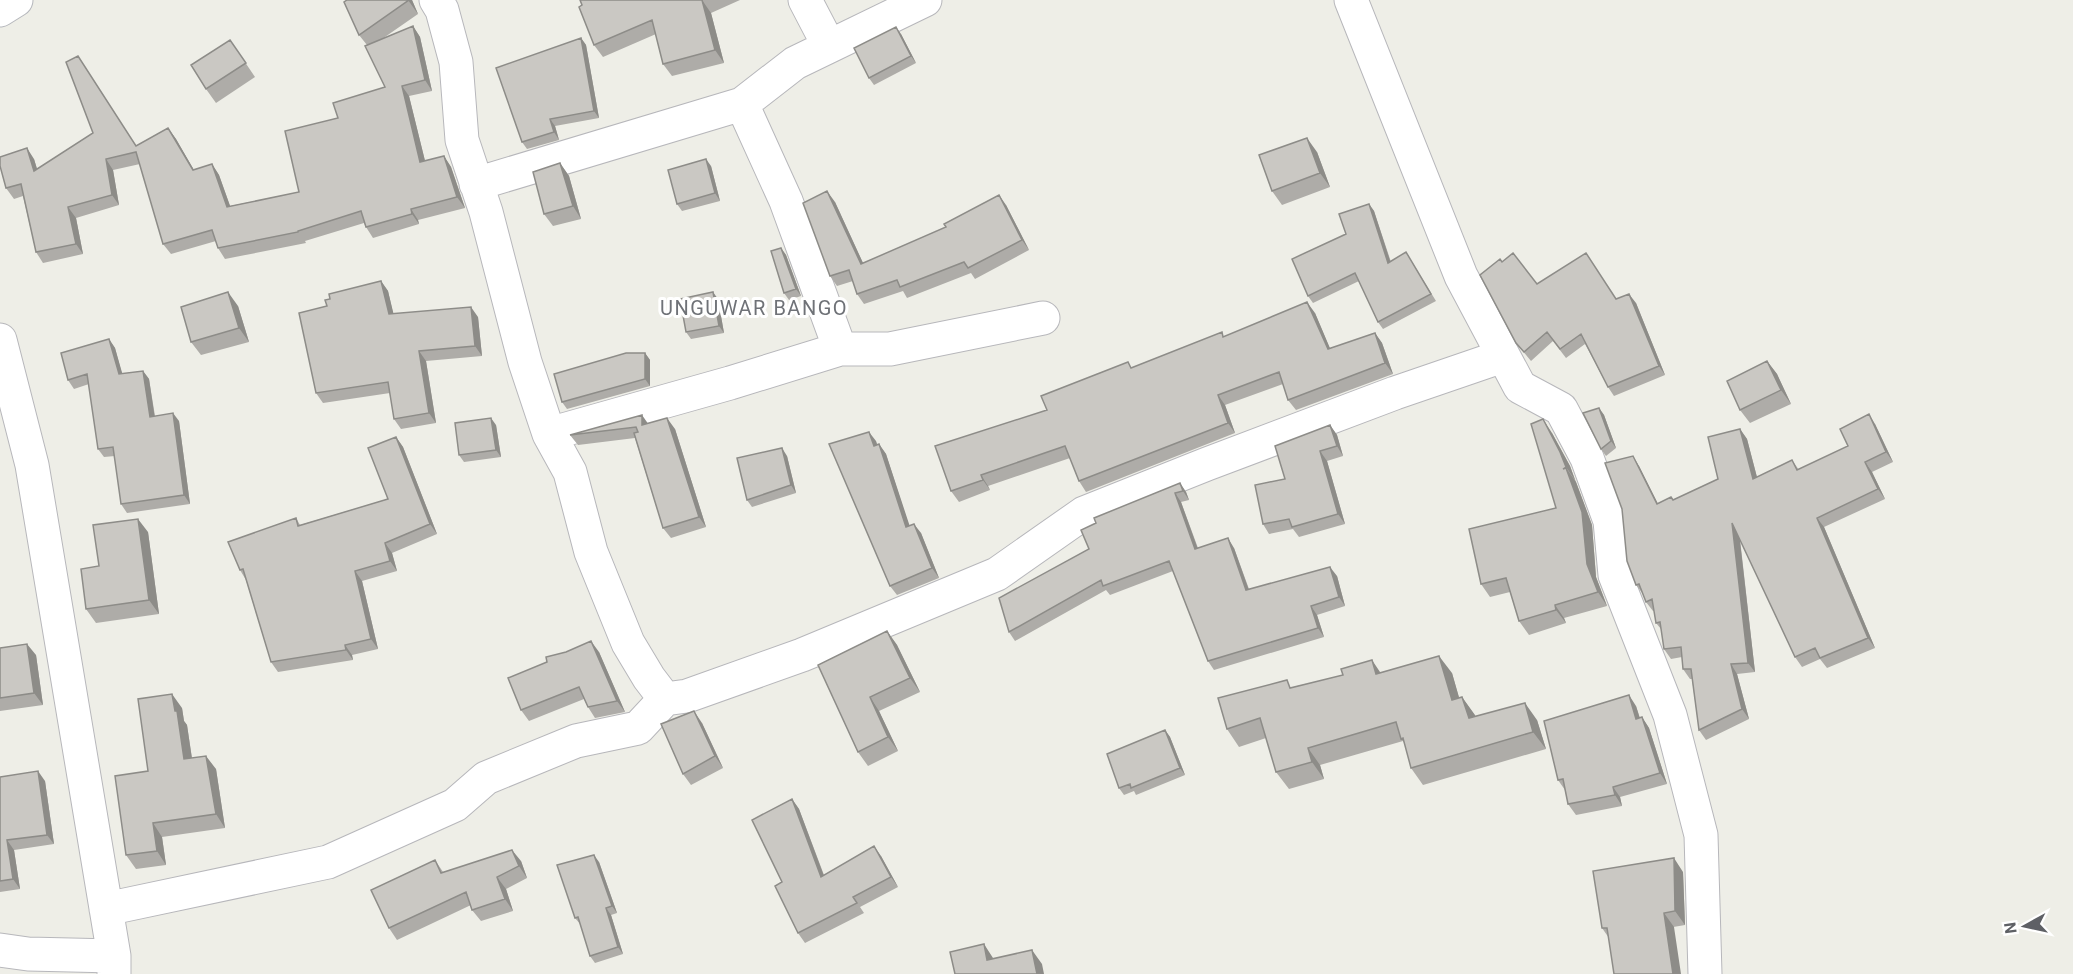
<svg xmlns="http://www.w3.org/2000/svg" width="2073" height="974" viewBox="0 0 2073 974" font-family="Roboto,sans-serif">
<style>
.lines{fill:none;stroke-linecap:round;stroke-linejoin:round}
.minor-casing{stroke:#b7b7bb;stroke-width:35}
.secondary-casing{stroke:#b5b7bc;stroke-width:35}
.minor{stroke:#fff;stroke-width:33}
.secondary{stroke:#fff;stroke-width:33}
.wall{fill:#aeaca8}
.shaded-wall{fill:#8d8c88}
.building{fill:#cac8c3;stroke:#8d8c88;stroke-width:1.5}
.labels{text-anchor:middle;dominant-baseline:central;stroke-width:6;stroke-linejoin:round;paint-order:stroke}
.quarter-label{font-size:20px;letter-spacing:1.5px;fill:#6f7277;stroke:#fff}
</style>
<rect width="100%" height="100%" fill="#eeeee7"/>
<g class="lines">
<g class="minor-casing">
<path id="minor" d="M436,0L442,10L456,62L462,140L486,212L525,362L549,434L730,383L840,349
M805,0L829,46
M925,0L795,63L742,104L786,201L840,349H890L1043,318
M1351,0L1461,276L1520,387L1561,409L1587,458L1610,521L1615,575L1670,715L1701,835L1705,974
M476,184L742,104
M0,340L32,465L114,956V974
M549,434L570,472L591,552L628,643L649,678L665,699L687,696L802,655L997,574L1084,513L1207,464L1395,393L1503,356
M106,909L328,862L455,805L486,778L576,741L638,728L665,699
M0,950L28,954L114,956"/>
</g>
<g class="secondary-casing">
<path id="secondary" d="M0,10L16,0"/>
</g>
<use href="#minor" class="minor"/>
<use href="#secondary" class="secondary"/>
</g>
<path class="wall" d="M412,0L418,14L382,39L413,26L420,37L432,91L409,96L425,161L444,156L451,167L465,208L418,220L419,224L373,238L366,227L364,223L305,241L306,243L225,259L218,248L216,241L171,254L163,244L140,164L113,170L119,205L76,218L83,254L43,263L36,252L23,196L14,199L6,188L34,159L37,169L93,133L78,56L136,146L168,128L176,139L194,170L212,164L219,175L230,206L299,192L338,118L385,87L367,45L359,35L344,2Z
M580,0H740L711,13L724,63L672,76L663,64L656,34L603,57L594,45Z
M901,34L916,63L874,85L869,78Z
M581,38L586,45L599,118L555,126L559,140L527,149L522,142Z
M230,40L255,77L216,103L206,89Z
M1317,152L1330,187L1282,205L1272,191Z
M560,163L569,176L581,219L553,226L544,214Z
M711,166L720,201L682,211L677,204Z
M835,202L863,263L1006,205L1029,250L975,279L971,273L907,298L903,291L864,304L857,294L853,281L837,286L830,276Z
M1369,204L1374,211L1391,262L1406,252L1436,301L1383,329L1378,322L1359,281L1313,303L1308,296L1346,234Z
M781,248L786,255L801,296L789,300L784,293Z
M1502,262L1537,284L1636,303L1665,375L1614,396L1608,387L1585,344L1566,358L1553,341L1531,361L1516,343Z
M381,281L388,291L393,313L478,317L482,356L426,361L436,423L401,429L394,419L390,393L323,403L316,393L327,306Z
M718,299L724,333L691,339L686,332Z
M238,306L249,342L201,355L191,342Z
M1315,313L1330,349L1375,333L1382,343L1393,374L1296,410L1288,400L1283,384L1225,405L1235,433L1086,492L1079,481L1070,458L988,486L990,490L959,502L951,491L1132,368L1225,337Z
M109,339L115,348L122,374L143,371L149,379L155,416L179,421L190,504L127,513L121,504L115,456L104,457L98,449L89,384L74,389L68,380Z
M645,353L650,360V386L567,409L562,402Z
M1767,361L1777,374L1791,404L1750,423L1740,410Z
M1599,408L1604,415L1616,448L1606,456L1601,449Z
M648,423L675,429L706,527L671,538L663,528L635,438L578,445L570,435Z
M1875,424L1893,462L1872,472L1885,499L1824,527L1875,648L1827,668L1820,659L1802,667L1795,657L1740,539L1755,672L1737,674L1749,719L1706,740L1699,730L1692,679H1690L1683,669L1682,657L1671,659L1664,649L1661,629L1656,623L1654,611H1653L1646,602L1644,595L1636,585L1639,466L1658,504L1673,500L1718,479L1740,429L1747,439L1757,477L1792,460L1799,470L1848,446Z
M496,425L501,457L464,462L459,455Z
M1330,425L1337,435L1343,456L1327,461L1345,524L1299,537L1293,529L1269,534L1263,524L1285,479Z
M1552,433L1570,466L1592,525L1596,577L1607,606L1564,618L1566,623L1529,635L1519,621L1510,592L1490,597L1481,584L1556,508Z
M396,437L403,447L437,534L392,553L397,571L362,581L378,649L352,655L353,660L278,672L271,662L246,580L240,570L296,518L300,525L388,499Z
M876,441L877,445L879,444L886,454L909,526L921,533L939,578L897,595L890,586Z
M787,456L796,493L752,507L747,500Z
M1180,483L1186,492L1189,500L1181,502L1198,548H1234L1249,589L1337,576L1345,606L1317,615L1324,637L1214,670L1208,661L1173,571L1110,595L1106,590L1015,641L1009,632L1089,549L1096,523Z
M148,532L159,614L96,623L86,609L99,566Z
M887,631L897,645L920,692L879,711L898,751L868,766L858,752L818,665Z
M0,648L36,655L43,705L0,711Z
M599,652L625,712L595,718L588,707L584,699L529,721L521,710Z
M1381,673H1452L1459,698L1462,697L1475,716L1537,720L1546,749L1423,785L1411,768L1405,744L1403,741L1320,765L1324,779L1289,789L1276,772L1266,738L1239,747L1227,729L1292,688Z
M1636,706L1640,718L1642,717L1649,728L1667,784L1620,797L1622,806L1576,815L1568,804L1565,790L1558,780Z
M182,708L184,721L187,725L192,758L216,769L225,828L162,837L166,865L136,869L126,855L148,771Z
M702,723L723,768L691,785L683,774Z
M1165,730L1170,737L1185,775L1136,795L1134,791L1124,795L1119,788Z
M0,777L45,781L54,844L14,850L20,889L0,892Z
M792,799L799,809L824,875L881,856L898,887L860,907L864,913L805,943L798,933L782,882Z
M435,860L443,872L521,861L527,878L506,889L513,911L481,921L472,910L471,905L397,940L389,928Z
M599,862L617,913L611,915L623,954L595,963L590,956L581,925L575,918Z
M1683,872L1685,925L1609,938L1602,928Z"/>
<path class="shaded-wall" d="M408,0H412L418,14Z
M702,0L711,13L724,63L715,50Z
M413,26L420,37L432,91L425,80Z
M896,27L901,34L916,63L911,56Z
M581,38L586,45L599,118L594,111Z
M402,86L409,96L428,173L420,162Z
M550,119L555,126L559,140L554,132Z
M168,128L176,139L200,181L193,170Z
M1307,138L1317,152L1330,187L1320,173Z
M27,148L34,159L41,182L34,171Z
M444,156L451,167L465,208L457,197Z
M106,159L113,170L119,205L112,195Z
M706,159L711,166L720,201L715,193Z
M560,163L569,176L581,219L573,206Z
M212,164L219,175L234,217L227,207Z
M827,191L835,202L868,274L861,264Z
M999,195L1006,205L1029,250L1022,240Z
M1369,204L1374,211L1393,270L1388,263Z
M68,207L76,218L83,254L76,244Z
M411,209L418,220L419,224L412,214Z
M781,248L786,255L801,296L796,289Z
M381,281L388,291L396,324L389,314Z
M228,292L238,306L249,342L239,328Z
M713,292L718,299L724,333L719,326Z
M1629,294L1636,303L1665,375L1659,366Z
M1307,302L1315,313L1335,360L1328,349Z
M471,307L478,317L482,356L475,346Z
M1375,333L1382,343L1393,374L1385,363Z
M109,339L115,348L125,383L119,374Z
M419,351L426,361L436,423L429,413Z
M645,353L650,360V386L645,379Z
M1767,361L1777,374L1791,404L1781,390Z
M143,371L149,379L156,426L150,417Z
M1218,395L1225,405L1235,433L1228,423Z
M1599,408L1604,415L1616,448L1611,441Z
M173,413L179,421L190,504L184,495Z
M1869,414L1875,424L1893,462L1886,452Z
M642,415L649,425H642Z
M491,418L496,425L501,457L496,450Z
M667,418L675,429L706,527L699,517Z
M1543,419L1552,433L1570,466L1575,480L1566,467Z
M1330,425L1337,435L1343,456L1337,446Z
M1740,429L1747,439L1760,489L1753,479Z
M869,432L876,441L881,456L874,446Z
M396,437L403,447L437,534L430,524Z
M879,444L886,454L913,536L906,527Z
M782,448L787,456L796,493L791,485Z
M1320,451L1327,461L1345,524L1338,514Z
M1633,456L1639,466L1663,514L1657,504Z
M1865,462L1872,472L1885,499L1878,489Z
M1566,468L1576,482L1592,525L1596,577L1607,606L1598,592L1587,564Z
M981,475L988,486L990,490L983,480Z
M1180,483L1186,492L1189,500L1183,491Z
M1175,493L1181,502L1201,558L1195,549Z
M1817,518L1824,527L1875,648L1868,638Z
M138,519L148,532L159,614L149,600Z
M1732,523L1739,533L1755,672L1748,663Z
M914,524L921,533L939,578L932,568Z
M1228,538L1234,548L1252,599L1246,590Z
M385,543L392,553L397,571L390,561Z
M1330,567L1337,576L1345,606L1339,597Z
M355,571L362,581L378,649L371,639Z
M1555,605L1564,618L1566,623L1556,610Z
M1311,606L1317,615L1324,637L1318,628Z
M887,631L897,645L920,692L910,678Z
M591,641L599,652L625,712L617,701Z
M27,644L36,655L43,705L34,693Z
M345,645L352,655L353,660L346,650Z
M1439,656L1452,673L1465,718L1452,700Z
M1372,660L1384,678L1376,674Z
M1731,664L1737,674L1749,719L1742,709Z
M172,694L182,708L184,721L187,725L194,773L184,759Z
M1629,695L1636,706L1643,729L1636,719Z
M870,697L879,711L898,751L888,737Z
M1462,697L1475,715L1481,735L1469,718Z
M1525,703L1537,720L1546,749L1533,732Z
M694,711L702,723L723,768L715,756Z
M1642,717L1649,728L1667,784L1660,773Z
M1165,730L1170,737L1185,775L1180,768Z
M1308,748L1320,765L1324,779L1312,762Z
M206,756L216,769L225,828L216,814Z
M38,771L45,781L54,844L47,835Z
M1613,787L1620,797L1622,806L1615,795Z
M792,799L799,809L828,887L821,877Z
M153,823L162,837L166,865L157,851Z
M7,840L14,850L20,889L13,879Z
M874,846L881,856L898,887L891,877Z
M512,850L521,861L527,878L519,866Z
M594,855L599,862L617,913L612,906Z
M1674,858L1683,872L1685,925L1675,911Z
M497,877L506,889L513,911L505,899Z
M606,908L611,915L623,954L618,947Z
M1664,913L1674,927L1681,974H1673Z
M984,944L993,958L997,974L987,960Z
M1032,950L1042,964L1044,974H1037Z"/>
<path class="building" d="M347,0H409L359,35L344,2Z
M580,0H702L715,50L663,64L652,20L594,45L579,7L582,5Z
M413,26L425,80L402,86L420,162L444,156L457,197L411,209L412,214L366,227L361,211L298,231V232L218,248L212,230L163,244L136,152L106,159L112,195L68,207L76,244L36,252L21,184L6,188L0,166V157L27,148L34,171L93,133L66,62L78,56L136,146L168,128L193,170L212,164L227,207L299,192L285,131L338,118L333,103L385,87L365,46Z
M896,27L911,56L869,78L854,48Z
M581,38L594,111L550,119L554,132L522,142L496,68Z
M230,40L246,63L206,89L191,65Z
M1307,138L1320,173L1272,191L1259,155Z
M706,159L715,193L677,204L668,170Z
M560,163L573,206L544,214L533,172Z
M827,191L861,264L946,227L944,224L999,195L1022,240L968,268L964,262L900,287L897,280L857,294L849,270L830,276L803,203Z
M1369,204L1388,263L1406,252L1431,294L1378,322L1355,273L1308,296L1292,259L1346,234L1339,214Z
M781,248L796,289L784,293L771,251Z
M1513,253L1537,284L1586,253L1616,299L1629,294L1659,366L1608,387L1581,334L1560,349L1547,332L1524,352L1516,343L1480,275L1500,259L1502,262Z
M381,281L389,314L471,307L475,346L419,351L429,413L394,419L388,382L316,393L299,313L327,306L325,300L330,299L329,294Z
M228,292L239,328L191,342L181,307Z
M713,292L719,326L686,332L680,299Z
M1307,302L1328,349L1375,333L1385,363L1288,400L1279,372L1218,395L1228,423L1079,481L1065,446L981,475L983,480L951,491L935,446L1047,410L1041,396L1128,362L1131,368L1222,332L1223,337Z
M109,339L119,374L143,371L150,417L173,413L184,495L121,504L113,447L98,449L87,374L68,380L61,353Z
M626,353H645V379L562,402L554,374Z
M1767,361L1781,390L1740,410L1727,381Z
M1599,408L1611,441L1601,449L1583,413Z
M1869,414L1886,452L1865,462L1878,489L1817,518L1868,638L1820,658L1815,648L1795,657L1732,523L1748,663L1731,664L1742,709L1699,730L1691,669H1683L1681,647L1664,649L1660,622L1656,623L1652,599L1646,602L1639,584L1636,585L1627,561L1622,509L1605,463L1633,456L1657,504L1671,497L1673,500L1718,479L1708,437L1740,429L1753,479L1792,460L1797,470L1848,446L1840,429Z
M642,415V425L667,418L699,517L663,528L634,433L638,432L636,427L570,435Z
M491,418L496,450L459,455L455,423Z
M1543,419L1560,452L1566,467L1563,469L1566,468L1582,512L1587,564L1598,592L1555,605L1556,610L1519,621L1506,578L1481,584L1469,529L1556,508L1531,424Z
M1330,425L1337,446L1320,451L1338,514L1292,527L1289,519L1263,524L1255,485L1285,479L1275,446Z
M869,432L874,446L879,444L906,527L914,524L932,568L890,586L829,444Z
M396,437L430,524L385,543L390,561L355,571L371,639L345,645L346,650L271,662L243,569L240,570L228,542L296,518L298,526L388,499L368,448Z
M782,448L791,485L747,500L737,458Z
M1180,483L1183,491L1175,493L1195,549L1228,538L1246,590L1330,567L1339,597L1311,606L1318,628L1208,661L1169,561L1103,586L1101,580L1009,632L999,598L1089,549L1081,530L1096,523L1094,518Z
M138,519L149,600L86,609L81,569L99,566L93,525Z
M887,631L910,678L870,697L888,737L858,752L818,665Z
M591,641L617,701L588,707L579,687L521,710L508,678L547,662L546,657L566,652Z
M27,644L34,693L0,698V648Z
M1439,656L1452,700L1462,697L1469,718L1525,703L1533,732L1411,768L1403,738L1401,739L1396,722L1308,748L1312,762L1276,772L1260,718L1227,729L1218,698L1287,680L1290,688L1343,675L1341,669L1372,660L1376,674Z
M172,694L175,711H177L184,759L206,756L216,814L153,823L157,851L126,855L115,776L148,771L138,699Z
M1629,695L1636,719L1642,717L1660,773L1613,787L1615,795L1568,804L1563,779L1558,780L1544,721Z
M694,711L715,756L683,774L661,724Z
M1165,730L1180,768L1131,788L1130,784L1119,788L1107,754Z
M38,771L47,835L7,840L13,879L0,881V777Z
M792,799L821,877L874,846L891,877L853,897L857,903L798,933L775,886L782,882L752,820Z
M512,850L519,866L497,877L505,899L472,910L466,892L389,928L371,890L435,860L441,873Z
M594,855L612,906L606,908L618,947L590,956L578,917L575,918L557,865Z
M1674,858L1675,911L1664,913L1673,974H1614L1607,928H1602L1593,871Z
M984,944L987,960L1032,950L1037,974H955L950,952Z"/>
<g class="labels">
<g class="quarter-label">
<text x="754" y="308">UNGUWAR BANGO</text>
</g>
</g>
<g transform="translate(2025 926) rotate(262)" stroke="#ffffff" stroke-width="4.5" paint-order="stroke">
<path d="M0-4.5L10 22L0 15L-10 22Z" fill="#5e6065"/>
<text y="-9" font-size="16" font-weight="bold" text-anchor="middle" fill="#5e6065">N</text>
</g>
</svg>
